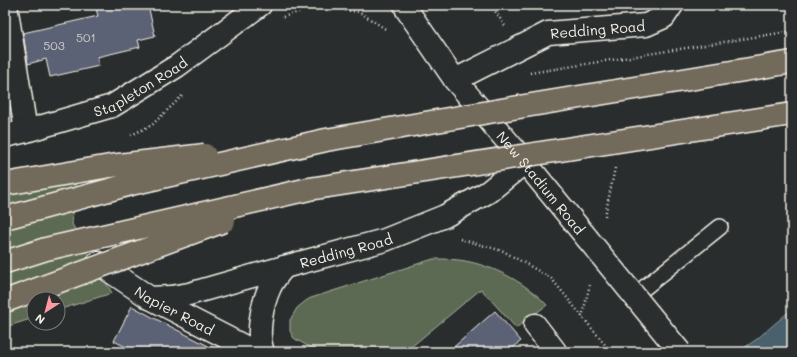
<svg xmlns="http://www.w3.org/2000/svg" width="797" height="357" viewBox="0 0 797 357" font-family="Mali,sans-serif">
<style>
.green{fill:#5d6b53;stroke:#a8ae9e}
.water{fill:#48616d;stroke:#8d9b9e}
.building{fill:#5b6274;stroke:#f4f1e8}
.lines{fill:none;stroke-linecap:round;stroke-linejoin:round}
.lane-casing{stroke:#f4f1e8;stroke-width:18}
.street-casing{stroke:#f4f1e8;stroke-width:25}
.secondary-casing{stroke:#f4f1e8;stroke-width:25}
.path{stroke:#f4f1e8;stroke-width:2.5;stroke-dasharray:1 3;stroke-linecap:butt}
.lane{stroke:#2a2d2e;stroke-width:15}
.street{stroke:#2a2d2e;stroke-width:22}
.secondary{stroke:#2a2d2e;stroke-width:22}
.street-bridge-casing{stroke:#f4f1e8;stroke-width:25;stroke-linecap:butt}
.highway-bridge-casing{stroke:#f4f1e8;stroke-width:25;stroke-linecap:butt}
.street-bridge{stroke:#2a2d2e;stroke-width:22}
.highway-bridge{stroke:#726b5a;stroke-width:22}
.labels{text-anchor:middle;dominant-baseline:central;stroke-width:3;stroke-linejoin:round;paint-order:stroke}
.number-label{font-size:12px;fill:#cecdcb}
.street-label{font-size:14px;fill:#f4f1e8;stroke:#2a2d2e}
</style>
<rect width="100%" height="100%" fill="#2a2d2e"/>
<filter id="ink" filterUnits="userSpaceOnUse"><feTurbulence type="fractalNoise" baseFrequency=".025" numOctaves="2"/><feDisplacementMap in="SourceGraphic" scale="8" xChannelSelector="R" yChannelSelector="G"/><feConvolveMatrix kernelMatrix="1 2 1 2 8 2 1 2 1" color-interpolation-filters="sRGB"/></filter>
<g filter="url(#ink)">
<path class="green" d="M77,164L72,224L112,293L58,310V299H34V318L5,327V180Z
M433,259C445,259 458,259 470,262C498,268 527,284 547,305L516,328L481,289L405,352H319L295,339L293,337L290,331V320L297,308L307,300L311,298Z"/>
<path class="water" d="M792,309V352H738L757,339Z"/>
<path class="building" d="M95,5H148L155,36L138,40L140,47L97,57L99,66L50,77L46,59L28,64L23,33L98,16Z
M132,306L152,317L220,352H136L114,341Z
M495,311L521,341L508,352H448Z"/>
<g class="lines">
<g class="lane-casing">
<path id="lane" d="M634,296L720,227"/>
</g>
<g class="street-casing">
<g id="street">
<path d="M6,5L26,131"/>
<path id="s1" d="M405,5L407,10L455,80L525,162L587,238"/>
<path id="s2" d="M455,80L548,33L646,25L664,17L672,5"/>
<path id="s3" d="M98,263L150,298L255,352"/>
<path id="s4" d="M150,298L171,297L189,294L284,267L385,240L445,216L488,192L525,162"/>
<path d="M535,325L555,351L553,352"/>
<path d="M263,352C256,334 262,304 270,287C273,280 279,273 284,267"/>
</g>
</g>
<g class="secondary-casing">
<g id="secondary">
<path id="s5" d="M5,136L26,131L112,106L177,66L260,5"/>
</g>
</g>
<path class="path" d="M491,5L505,26
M283,17L318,6L359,12L387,30
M530,73L792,31
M131,135L152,125L182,96
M605,216L615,168
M460,239L503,251L551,278L611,352
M582,317L590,284"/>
<use href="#lane" class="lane"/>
<use href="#street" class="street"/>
<use href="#secondary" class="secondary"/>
<g class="street-bridge-casing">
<path id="street-bridge" d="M587,238L680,352"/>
</g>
<g class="highway-bridge-casing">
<path id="highway-bridge" d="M5,184L110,166L205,155
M5,218L135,183L326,140L495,111L792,62
M5,262L46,249L309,189L792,114
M5,301L224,221"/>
</g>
<use href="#street-bridge" class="street-bridge"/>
<use href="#highway-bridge" class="highway-bridge"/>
</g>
</g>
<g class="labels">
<g class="number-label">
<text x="86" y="37">501</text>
<text x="54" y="45">503</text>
</g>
<g class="street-label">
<text stroke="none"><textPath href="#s2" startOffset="154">Redding Road</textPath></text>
<text stroke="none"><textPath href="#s5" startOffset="145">Stapleton Road</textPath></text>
<text stroke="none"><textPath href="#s1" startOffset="224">New Stadium Road</textPath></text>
<text stroke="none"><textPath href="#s4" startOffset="202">Redding Road</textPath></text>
<text stroke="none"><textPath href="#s3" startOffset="90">Napier Road</textPath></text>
</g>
</g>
<rect width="797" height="357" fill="none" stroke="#2a2d2e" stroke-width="20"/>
<rect x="10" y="10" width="777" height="337" fill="none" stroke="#f4f1e8" stroke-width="1.5" filter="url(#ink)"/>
<g transform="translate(46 311) rotate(216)"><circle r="19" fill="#2a2d2e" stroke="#7b7b78"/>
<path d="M0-3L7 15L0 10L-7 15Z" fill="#ff9aa2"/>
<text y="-6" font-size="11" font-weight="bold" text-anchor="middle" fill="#f4f1e8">N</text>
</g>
</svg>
